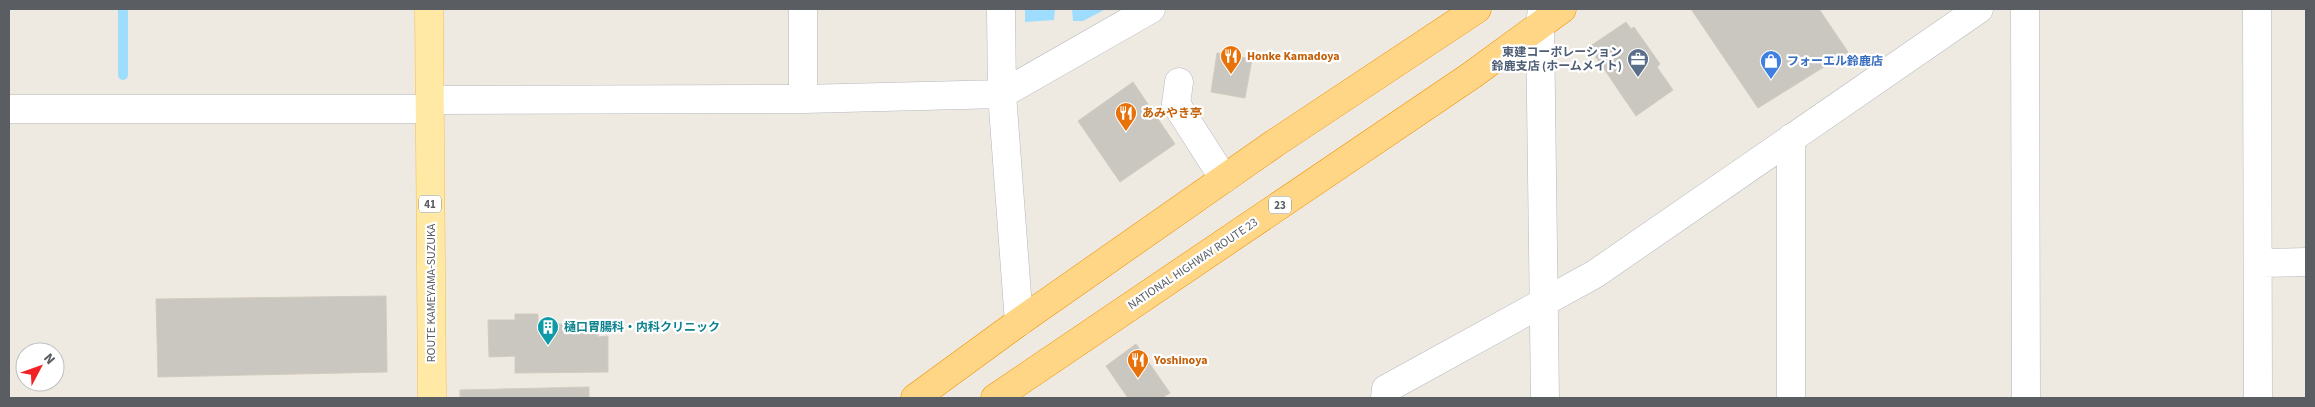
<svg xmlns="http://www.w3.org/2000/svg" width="2315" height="407" viewBox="0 0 2315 407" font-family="'Source Sans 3','Noto Sans JP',sans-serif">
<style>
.water{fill:#9fddff}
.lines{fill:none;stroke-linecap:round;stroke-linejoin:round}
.stream{stroke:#9fddff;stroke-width:10}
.building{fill:#cac6c0;stroke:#d2cbbf}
.minor-casing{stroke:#b4b8bd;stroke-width:29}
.major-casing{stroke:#f8bb4f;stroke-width:29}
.highway-casing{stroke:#ee9000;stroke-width:29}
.minor{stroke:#fff;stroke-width:28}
.major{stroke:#ffe9a4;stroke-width:28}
.highway{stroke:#ffd686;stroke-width:28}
.labels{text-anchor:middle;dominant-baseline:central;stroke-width:4.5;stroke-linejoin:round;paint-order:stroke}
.shield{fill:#fff;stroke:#8c8e92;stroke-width:1}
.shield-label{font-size:11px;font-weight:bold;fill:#5a5e63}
.service-label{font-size:12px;font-weight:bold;fill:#4e5e75;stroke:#fff;text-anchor:end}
.food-label{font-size:12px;font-weight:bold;fill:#c56008;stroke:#fff;text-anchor:start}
.shop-label{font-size:12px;font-weight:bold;fill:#366cbe;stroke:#fff;text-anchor:start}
.street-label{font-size:12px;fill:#5a5e63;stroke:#fff}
.culture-label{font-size:12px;font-weight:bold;fill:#0d838f;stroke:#fff;text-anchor:start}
</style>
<rect width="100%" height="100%" fill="#eeeae1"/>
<path class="water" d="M1025,9H1055L1054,20L1025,22Z
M1072,9H1106L1083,21H1073Z"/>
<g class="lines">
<path class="stream" d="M123,9V75"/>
</g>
<path class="building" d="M1691,9H1819L1848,52L1758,108Z
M1626,22L1631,29L1634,27L1660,64L1657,67L1673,90L1636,116L1589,47Z
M1217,53L1252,59L1245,98L1211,92Z
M1133,82L1175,144L1120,182L1078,121Z
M386,296L387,372L158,377L156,299Z
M515,314H538V333H551L550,324H598V337L608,336V372L515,373V356L489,357L488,320H515Z
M1136,344L1170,393L1162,398H1128L1106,366Z
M589,387V398H460V390Z"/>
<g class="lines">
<g class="minor-casing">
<path id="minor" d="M803,9V99
M1001,9L1002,94L1019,322
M1542,9L1540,25L1545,398
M2025,9L2026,398
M2257,9L2258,398
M1179,82L1176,104L1224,179
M429,100L803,99L1002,94L1151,9
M9,109H429
M1791,138V398
M2259,263L2306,262
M1385,398L1386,389L1595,274L1979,9"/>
</g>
<g class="major-casing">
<path id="major" d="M429,9L432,398"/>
</g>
<g class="highway-casing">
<path id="highway" d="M915,398L1019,322L1275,143L1477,9
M995,398L1472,75L1562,9"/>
</g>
<use href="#minor" class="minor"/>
<use href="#major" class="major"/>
<use href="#highway" class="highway"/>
</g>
<defs>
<g id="restaurant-pin" transform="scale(1.125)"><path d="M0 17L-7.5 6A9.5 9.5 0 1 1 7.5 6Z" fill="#e8710a" stroke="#fff"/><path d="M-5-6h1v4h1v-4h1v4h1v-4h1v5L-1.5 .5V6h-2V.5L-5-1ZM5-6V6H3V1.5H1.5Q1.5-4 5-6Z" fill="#fff"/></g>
<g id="office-pin" transform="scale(1.125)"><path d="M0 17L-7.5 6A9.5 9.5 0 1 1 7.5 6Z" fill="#5c6f8a" stroke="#fff"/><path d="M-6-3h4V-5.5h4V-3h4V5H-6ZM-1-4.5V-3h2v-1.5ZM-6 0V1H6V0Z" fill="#fff"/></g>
<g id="shop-pin" transform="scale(1.125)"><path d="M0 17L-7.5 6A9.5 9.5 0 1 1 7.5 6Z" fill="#3f7fe0" stroke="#fff"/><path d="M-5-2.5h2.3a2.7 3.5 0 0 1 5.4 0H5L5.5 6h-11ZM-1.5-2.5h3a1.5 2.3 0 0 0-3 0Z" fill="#fff"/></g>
<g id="building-pin" transform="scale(1.125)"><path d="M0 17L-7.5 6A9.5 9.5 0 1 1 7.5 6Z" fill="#0f9aa8" stroke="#fff"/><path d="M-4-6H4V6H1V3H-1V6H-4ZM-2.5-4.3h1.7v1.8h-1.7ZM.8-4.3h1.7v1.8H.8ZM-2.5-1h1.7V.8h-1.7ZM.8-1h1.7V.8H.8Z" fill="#fff"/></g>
</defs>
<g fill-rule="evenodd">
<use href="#restaurant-pin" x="1231" y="56"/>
<use href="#office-pin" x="1638" y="59"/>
<use href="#shop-pin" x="1771" y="61"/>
<use href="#restaurant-pin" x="1126" y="113"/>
<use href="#building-pin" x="548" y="327"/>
<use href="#restaurant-pin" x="1138" y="360"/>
</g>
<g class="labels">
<g class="shield">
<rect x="419" y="195.5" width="22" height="17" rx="4"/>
<rect x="1269" y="196.5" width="22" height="17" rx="4"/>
</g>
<g class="shield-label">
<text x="430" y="204">41</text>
<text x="1280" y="205">23</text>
</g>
<g class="service-label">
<text x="1622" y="52">東建コーポレーション<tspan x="1622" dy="14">鈴鹿支店 (ホームメイト)</tspan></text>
</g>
<g class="food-label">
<text x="1247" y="56">Honke Kamadoya</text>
<text x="1142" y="113">あみやき亭</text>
<text x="1154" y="360">Yoshinoya</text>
</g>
<g class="shop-label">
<text x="1787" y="61">フォーエル鈴鹿店</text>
</g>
<g class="street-label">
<text transform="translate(1193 264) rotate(-34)">NATIONAL HIGHWAY ROUTE 23</text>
<text transform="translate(431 293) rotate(-90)">ROUTE KAMEYAMA-SUZUKA</text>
</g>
<g class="culture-label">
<text x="564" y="327">樋口胃腸科・内科クリニック</text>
</g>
</g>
<rect width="2315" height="407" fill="none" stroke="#5a5e63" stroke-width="20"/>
<g transform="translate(40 367) rotate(49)"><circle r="24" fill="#ffffff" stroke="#bdbfc1"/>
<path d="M0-4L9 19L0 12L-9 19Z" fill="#f22324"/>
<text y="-8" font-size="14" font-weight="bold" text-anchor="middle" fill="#5a5e63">N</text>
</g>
</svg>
